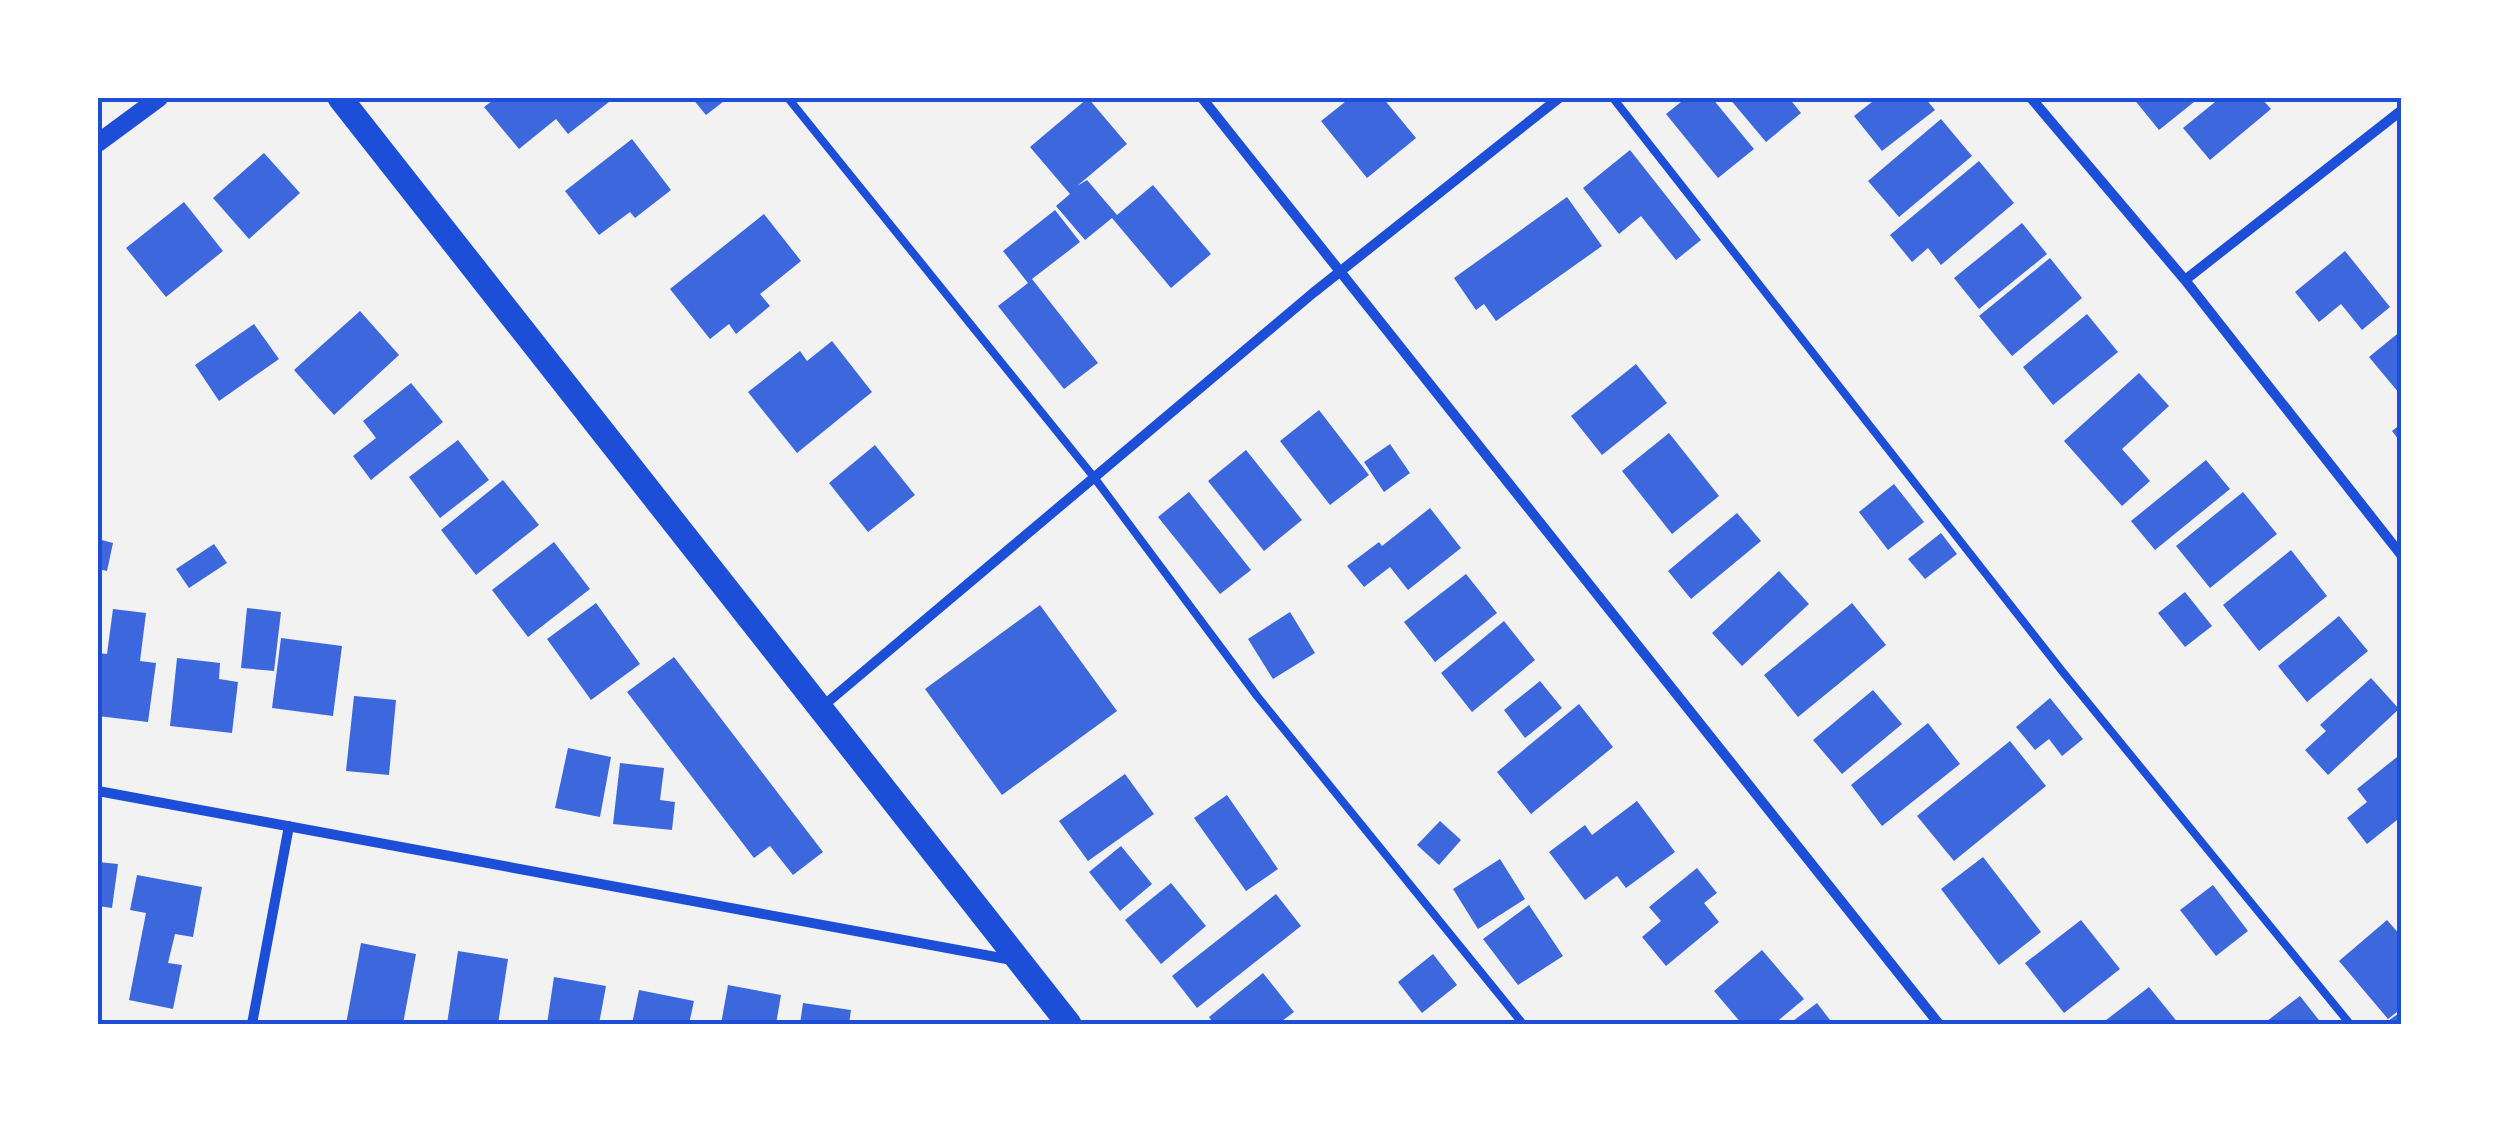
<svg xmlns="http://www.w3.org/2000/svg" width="2499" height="1122" viewBox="0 0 2499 1122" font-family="'Noto Serif',serif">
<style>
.building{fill:#3d67dc}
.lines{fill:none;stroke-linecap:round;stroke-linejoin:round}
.service{stroke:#1d4ed8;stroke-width:8}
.minor{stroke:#1d4ed8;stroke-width:10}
.tertiary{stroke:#1d4ed8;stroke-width:18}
.primary{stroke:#1d4ed8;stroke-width:25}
.neatline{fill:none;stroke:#1d4ed8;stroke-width:4}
</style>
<rect width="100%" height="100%" fill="#f2f2f2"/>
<path class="building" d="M496,98H614L568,134L556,119L519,149L484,107Z
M692,98H728L706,115Z
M1088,98L1127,144L1077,186L1087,180L1117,215L1153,185L1211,254L1171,288L1112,218L1085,240L1056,206L1070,194L1030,147Z
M1350,98H1383L1416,138L1367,178L1321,121Z
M1686,98H1712L1754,149L1718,178L1666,114Z
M1729,98H1789L1801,113L1766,142Z
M1877,98H1925L1935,110L1882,151L1854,116Z
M2133,98H2199L2159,130Z
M2220,98H2261L2271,109L2210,160L2183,128Z
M1941,119L1972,156L1899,217L1868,181Z
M632,139L671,190L635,218L630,212L599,235L565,191Z
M1630,150L1701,240L1676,260L1641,216L1619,234L1583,188Z
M264,153L300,193L249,239L213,198Z
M1979,161L2014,203L1941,265L1928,248L1912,262L1890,235Z
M1567,197L1602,246L1496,321L1484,304L1476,310L1454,278Z
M184,202L223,251L166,297L126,248Z
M1055,210L1080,242L1032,279L1098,363L1064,389L998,306L1028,283L1003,251Z
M764,214L801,261L760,294L770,306L736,334L729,324L710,339L670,289Z
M2022,223L2047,254L1979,309L1954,278Z
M2345,251L2390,307L2362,330L2341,304L2319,322L2295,292Z
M2050,258L2082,298L2012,356L1979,316Z
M360,311L399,355L334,415L294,370Z
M2087,314L2118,352L2053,405L2023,367Z
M254,324L279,359L219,401L195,365Z
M2402,330V391L2399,393L2369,357Z
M832,341L872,392L797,453L748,392L800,351L807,361Z
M1636,364L1667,403L1602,455L1571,416Z
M2139,373L2169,406L2122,449L2150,481L2122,506L2064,441Z
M411,383L443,422L371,480L353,456L376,438L363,421Z
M1319,410L1369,475L1330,505L1280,441Z
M2402,423V444L2392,431Z
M1669,433L1719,496L1672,534L1622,471Z
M458,440L489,480L440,518L409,477Z
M1390,444L1410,473L1384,492L1364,462Z
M875,445L915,495L868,532L829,483Z
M1246,450L1302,520L1264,551L1208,481Z
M2206,460L2230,489L2155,550L2131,521Z
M503,480L539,525L476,575L441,530Z
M1894,484L1924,522L1888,550L1859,512Z
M1189,492L1251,570L1220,594L1158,517Z
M2243,492L2277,534L2210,588L2176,546Z
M1430,508L1461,548L1408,590L1390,567L1364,587L1347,566L1379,542L1382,546Z
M1737,513L1761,541L1691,599L1668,571Z
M1941,533L1957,554L1925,579L1908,559Z
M98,539L113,543L107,571L98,569Z
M554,542L590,589L528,637L492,590Z
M214,544L227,563L189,588L176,569Z
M2291,550L2327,596L2259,651L2223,605Z
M1779,571L1809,604L1742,666L1712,633Z
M1466,574L1497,613L1435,662L1404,622Z
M2185,592L2212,626L2185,647L2158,613Z
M596,603L640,664L591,700L547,639Z
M1852,603L1886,645L1798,717L1764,675Z
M1040,605L1117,711L1002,795L925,689Z
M247,608L281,612L274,671L241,668Z
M113,609L146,613L140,661L156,663L148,722L98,716V653L107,654Z
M1290,612L1315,653L1273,679L1248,639Z
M2339,616L2368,651L2307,702L2278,666Z
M1504,621L1535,660L1472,712L1441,673Z
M281,638L342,646L333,716L272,708Z
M674,657L823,852L793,875L770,846L754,858L627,692Z
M177,658L220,663L219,679L238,682L232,733L170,726Z
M2371,678L2399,709L2328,775L2305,750L2326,731L2320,725Z
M1540,681L1562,708L1525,738L1504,710Z
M1873,690L1902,724L1842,774L1813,740Z
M354,696L396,700L389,775L346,771Z
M2050,698L2083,739L2062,756L2049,739L2035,750L2016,727Z
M1579,704L1613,747L1531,814L1497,772Z
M1928,723L1960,764L1882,826L1851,785Z
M2010,741L2046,786L1954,861L1917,816Z
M568,748L611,757L600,817L555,808Z
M2402,753V816L2367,844L2347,818L2367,802L2357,789Z
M620,763L664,768L660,800L675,802L672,830L613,824Z
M1125,774L1154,814L1088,861L1059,821Z
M1227,795L1278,869L1246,891L1194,818Z
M1637,801L1675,852L1626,888L1617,876L1585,900L1549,852L1585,825L1592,835Z
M1440,821L1461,840L1439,865L1417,845Z
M1121,846L1152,884L1120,911L1089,872Z
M1983,857L2041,932L1999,965L1941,889Z
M1500,859L1525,899L1478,929L1453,889Z
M98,862L118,864L112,908L98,906Z
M1697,868L1717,893L1704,903L1719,922L1666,966L1642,937L1661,921L1649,907Z
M137,875L202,887L193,937L175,934L168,963L182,965L173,1009L129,1000L146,913L130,910Z
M1171,883L1206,926L1161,964L1125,920Z
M2213,885L2248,931L2216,956L2180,910Z
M1276,894L1301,926L1197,1008L1172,976Z
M1529,905L1563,956L1518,985L1483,939Z
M2081,920L2120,969L2064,1013L2025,963Z
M2387,920L2402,937V1008L2388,1019L2339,961Z
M361,943L416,954L403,1024H346Z
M1762,950L1804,999L1774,1024H1742L1714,991Z
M458,951L508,959L498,1024H447Z
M1433,954L1457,985L1422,1013L1398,982Z
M1263,973L1294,1012L1278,1024H1214L1209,1017Z
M554,977L606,986L599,1024H547Z
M728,985L781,995L776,1024H721Z
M2149,987L2179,1024H2101Z
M639,990L694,1001L689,1024H632Z
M2300,996L2322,1024H2263Z
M803,1003L851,1010L849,1024H800Z
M1817,1003L1833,1024H1789Z
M2402,1011V1024H2384L2388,1021Z"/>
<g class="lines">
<path class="service" d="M788,98L1093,476L1257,696L1523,1024
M1613,98L2062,671L2350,1024"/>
<path class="minor" d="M1202,98L1939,1024
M2031,98L2185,280L2402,556
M2185,280L2402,110
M823,706L1313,293L1559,98
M98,791L1012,960
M252,1024L289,826"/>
<path class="tertiary" d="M98,143L159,98"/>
<path class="primary" d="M340,98L1069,1024"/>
</g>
<rect width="2499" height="1122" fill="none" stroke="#ffffff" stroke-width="200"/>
<rect x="100" y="100" width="2299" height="922" class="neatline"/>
</svg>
